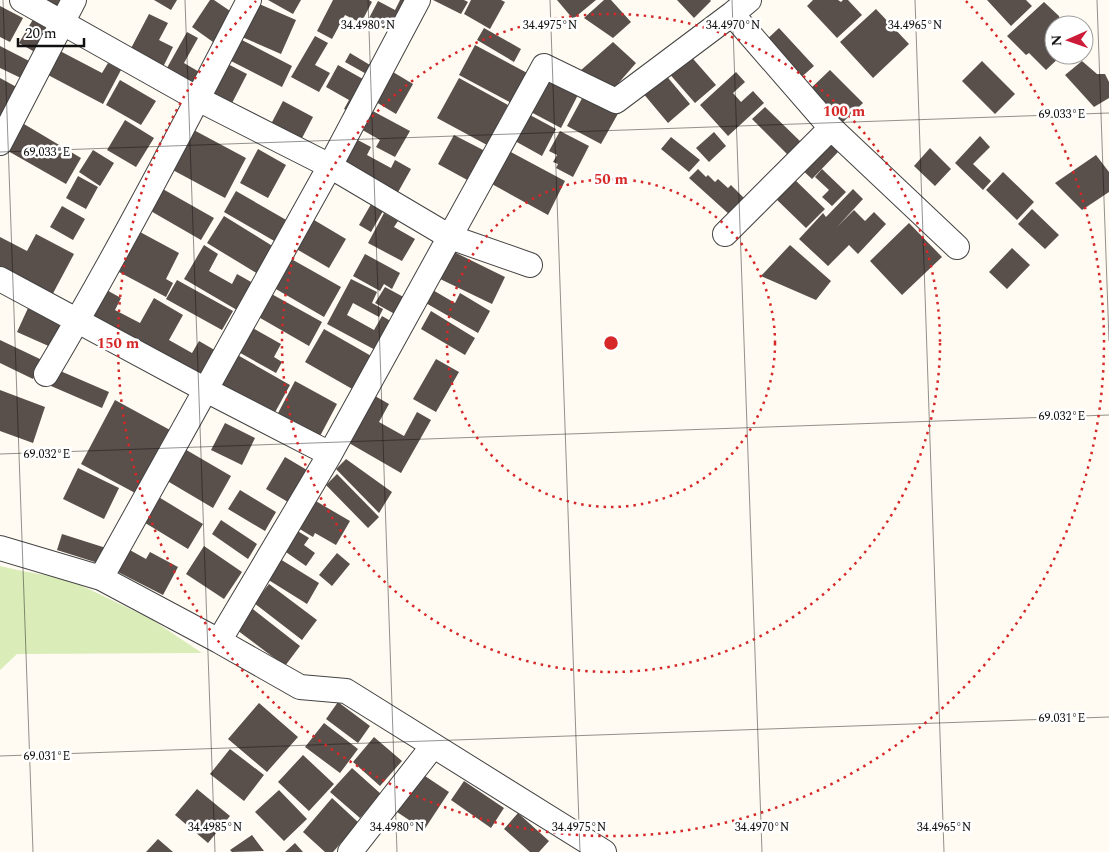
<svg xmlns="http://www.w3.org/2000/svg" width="1109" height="852" viewBox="0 0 1109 852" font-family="Spectral,serif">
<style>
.grass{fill:#daedb8}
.building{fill:#594f4b}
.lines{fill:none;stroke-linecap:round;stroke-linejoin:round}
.street-casing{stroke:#434343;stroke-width:26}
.street{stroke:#fff;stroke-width:24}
.ticks{fill:none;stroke:#101010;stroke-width:1;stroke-opacity:0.45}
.ring{fill:none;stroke:#d62828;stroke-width:2.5;stroke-dasharray:2.5 5}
.ticks-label{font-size:12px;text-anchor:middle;fill:#101010;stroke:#fff;stroke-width:5;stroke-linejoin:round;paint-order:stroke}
.centre{fill:#d62828;stroke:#fff;stroke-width:2.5}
.ring-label{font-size:15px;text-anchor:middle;font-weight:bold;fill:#d62828;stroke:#fff;stroke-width:5;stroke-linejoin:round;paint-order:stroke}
</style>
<rect width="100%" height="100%" fill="#fffbf2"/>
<path class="grass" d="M0,566L22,571L68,579L151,619L202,653L17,654L0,670Z"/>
<path class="building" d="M35,0H68L60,14Z
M154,0H177L171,10Z
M210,0H214L233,13L213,42L192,27Z
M268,0H301L293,14Z
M333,0H369L372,2L361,23L345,15L332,39L317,31Z
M400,0H409L396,35L368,20L378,1L395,10Z
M433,0H464L468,2L461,14Z
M471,0H501L505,2L490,29L464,14Z
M557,0H596L573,19Z
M604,0H611L631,22L613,38L584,18Z
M677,0H710L711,1L694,18Z
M813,0H838L841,2L843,0H848L862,15L837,38L807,6Z
M987,0H1026L1032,6L1011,26Z
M1044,2L1059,16L1061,25H1054V55H1062L1046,70L1029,53L1026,55L1007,36Z
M257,3L296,20L281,54L242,37Z
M0,6L23,18L10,42L0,37Z
M876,9L909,44L873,78L840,42Z
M149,14L168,23L159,40L173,47L161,71L128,54Z
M35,16L56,28L40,55L19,43Z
M484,28L521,49L514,62L477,40Z
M779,28L814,66L798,80L763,43Z
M187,32L198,38L184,63L201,73L191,91L163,75Z
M315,36L328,43L315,65L330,73L319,92L291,77Z
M242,40L292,66L282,87L231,61Z
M613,42L636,63L609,94L580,71Z
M475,45L531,75L515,105L459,75Z
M0,46L33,63L25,80L0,68Z
M60,51L102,73L108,63L121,70L103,104L48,75Z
M350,53L375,68L370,76L345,62Z
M688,53L716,85L695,103L667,71Z
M222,61L247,74L231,105L207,93Z
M982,61L1015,94L995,114L962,81Z
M1082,61L1097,74H1105L1109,82V98L1094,107L1065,75Z
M338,65L370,83L353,113L344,109L349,100L326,87Z
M830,70L863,103L842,123L809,90Z
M393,72L413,84L396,114L376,102Z
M736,72L745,82L733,93L741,102L753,91L764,103L728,136L700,105Z
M664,73L690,104L668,123L642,92Z
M548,76L579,93L561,128L529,111Z
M0,78L22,90L7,119L0,116Z
M459,78L508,105L487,145L437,118Z
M120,80L156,101L141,125L106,105Z
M586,91L620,110L601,144L567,126Z
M283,101L313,117L301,140L271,124Z
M765,107L803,144L790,157L752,119Z
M369,109L410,131L395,157L376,147L380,140L359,128Z
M530,115L556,129L542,156L515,141Z
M125,120L154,138L136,167L107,150Z
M24,124L81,158L66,184L8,151Z
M190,128L246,158L225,198L169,168Z
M560,131L589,146L573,177L556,168L558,164L553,162L557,155L549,151Z
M714,132L726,146L709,162L696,148Z
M454,135L487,152L471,182L438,164Z
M980,136L990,147L973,164L991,181L983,190L955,163Z
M671,137L700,160L689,172L661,149Z
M354,138L371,147L367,155L391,168L395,160L411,169L397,194L341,162Z
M825,138L839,151L812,179L798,166Z
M930,148L951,169L935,186L914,166Z
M258,149L286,165L268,198L240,183Z
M93,150L114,163L100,186L79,172Z
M507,150L565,181L548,215L490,183Z
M1096,155L1109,172V192L1082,210L1055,183Z
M698,169L706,177L708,175L715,182L718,179L728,188L731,185L745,199L730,215L689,178Z
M822,169L846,192L832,206L822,197L829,190L815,177Z
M1003,172L1034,202L1017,220L986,190Z
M78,176L98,187L86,209L66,198Z
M793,178L825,209L806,228L774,197Z
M161,188L214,218L201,240L149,210Z
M853,189L863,199L837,227L854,210L865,221L874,212L886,224L858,254L849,245L828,266L799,239L823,213L826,217Z
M236,191L288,221L276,242L224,212Z
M374,199L386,206L371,232L359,225Z
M62,206L85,219L73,240L50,227Z
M1032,209L1059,235L1045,249L1018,224Z
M384,213L398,221L394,227L415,239L402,261L368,243Z
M224,216L274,247L258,274L207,243Z
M309,217L346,239L329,268L293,247Z
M909,223L942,257L902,295L870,261Z
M140,232L179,253L166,279L173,283L166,297L119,272Z
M36,234L74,254L50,299L0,273V237L27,251Z
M204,245L218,254L209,271L232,284L237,274L258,286L242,313L184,279Z
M790,245L831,281L816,300L761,276Z
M1012,248L1030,265L1007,289L989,272Z
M450,250L505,277L492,304L436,277Z
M365,254L400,273L392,289L384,284L380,291L353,276Z
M286,256L341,287L324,317L269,285Z
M351,279L377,292L372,303L383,309L379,317L353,303L347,315L374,330L382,316L394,323L379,352L327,324Z
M177,280L233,311L222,330L166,299Z
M385,287L409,300L400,317L375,303Z
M103,288L121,298L115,310L140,323L154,298L183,315L169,340L192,353L199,341L218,352L201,382L86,318Z
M431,289L455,303L460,293L490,311L478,333L424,302Z
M268,292L322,322L309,346L255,315Z
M28,308L63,325L53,348L17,332Z
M431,311L475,338L465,355L421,329Z
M249,326L281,344L274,357L282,362L276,373L235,350Z
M324,329L373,357L354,390L305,362Z
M0,340L42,360L33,379L0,363Z
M234,353L290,385L273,416L216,384Z
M436,359L459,372L436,412L413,399Z
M58,370L109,392L102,408L51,386Z
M295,381L337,404L319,438L277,415Z
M0,390L45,407L33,443L0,431Z
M375,396L389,404L379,422L404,436L417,412L431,420L401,473L349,443Z
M115,400L170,430L137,494L81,464Z
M225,423L255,438L242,465L211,450Z
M183,448L231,476L213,508L164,479Z
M285,457L312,473L293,505L266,489Z
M346,459L392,492L379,513L336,469Z
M78,468L119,488L104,519L63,499Z
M337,474L379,517L368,528L326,485Z
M240,490L276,512L265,531L228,509Z
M157,496L203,524L188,549L142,521Z
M314,500L350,521L336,545L315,533L313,537L298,528Z
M221,520L257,544L248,559L212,534Z
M296,530L309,538L304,545L315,553L306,566L283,550Z
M62,534L106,548L101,564L57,550Z
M204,546L242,572L224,599L186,574Z
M128,549L146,559L150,552L178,567L163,595L116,571Z
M337,553L350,564L332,586L319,575Z
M280,559L319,583L307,604L267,579Z
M269,584L317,620L302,640L254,603Z
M249,606L300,646L285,666L233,627Z
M338,702L370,726L358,743L326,719Z
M259,703L298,737L267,772L228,739Z
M324,723L358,749L340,773L305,747Z
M374,737L402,761L380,786L353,762Z
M230,749L264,775L244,801L210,774Z
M303,755L334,784L309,811L278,782Z
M352,768L381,794L360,818L330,792Z
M416,770L449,792L424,830L391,808Z
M464,781L504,808L491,828L451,800Z
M197,789L230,816L208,843L175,815Z
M279,790L307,819L284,841L255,812Z
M332,798L359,823L333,852H325L303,832Z
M518,813L549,841L539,852H530L504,829Z
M252,835L264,851L232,852L230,850Z
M158,839L173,852H146Z
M295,843L303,852H285Z"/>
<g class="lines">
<g class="street-casing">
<path id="street" d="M22,0L198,99L330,166L450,237L530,265
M732,14L831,128L957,247
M0,143L74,0
M725,234L831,128
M0,279L206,390L330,454
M46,374C118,253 184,126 249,0
M0,548L101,578L219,641L300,687L346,691L604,852
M101,578L330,166L418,0
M219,641L330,454L544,66L616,101L732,14L749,0
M350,852L433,746"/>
</g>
<use href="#street" class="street"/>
</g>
<path class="ticks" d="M3,0L33,852M185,0L215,852M368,0L397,852M550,0L580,852M732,0L762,852M915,0L944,852M1097,0L1109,341M0,152L1109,113M0,454L1109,415M0,756L1109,717"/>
<g class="ring">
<circle cx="611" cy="343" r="164"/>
<circle cx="611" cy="343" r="329"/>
<path d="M966 1A493 493 0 1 1 256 1"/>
</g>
<g class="ticks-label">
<text x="368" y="29">34.4980°N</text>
<text x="550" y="29">34.4975°N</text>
<text x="733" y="29">34.4970°N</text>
<text x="915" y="29">34.4965°N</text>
<text x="1062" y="118">69.033°E</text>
<text x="47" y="156">69.033°E</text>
<text x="1062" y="420">69.032°E</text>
<text x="47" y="458">69.032°E</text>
<text x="1062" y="722">69.031°E</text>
<text x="47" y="760">69.031°E</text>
<text x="215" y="831">34.4985°N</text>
<text x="397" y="831">34.4980°N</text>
<text x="579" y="831">34.4975°N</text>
<text x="762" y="831">34.4970°N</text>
<text x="944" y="831">34.4965°N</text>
</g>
<circle cx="611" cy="343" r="8" class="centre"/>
<g class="ring-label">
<text x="844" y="116">100 m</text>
<text x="611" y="184">50 m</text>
<text x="118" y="348">150 m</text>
</g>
<g transform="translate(1069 40) rotate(268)"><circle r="24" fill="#ffffff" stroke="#9f9f9f"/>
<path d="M0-4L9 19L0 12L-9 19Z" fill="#cc1b38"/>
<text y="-8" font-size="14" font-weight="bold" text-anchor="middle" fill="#101010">N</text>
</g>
<path d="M18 38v8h66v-8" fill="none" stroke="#101010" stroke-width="2.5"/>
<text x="25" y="38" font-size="15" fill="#101010" stroke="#ffffff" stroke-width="4" paint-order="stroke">20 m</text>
</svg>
